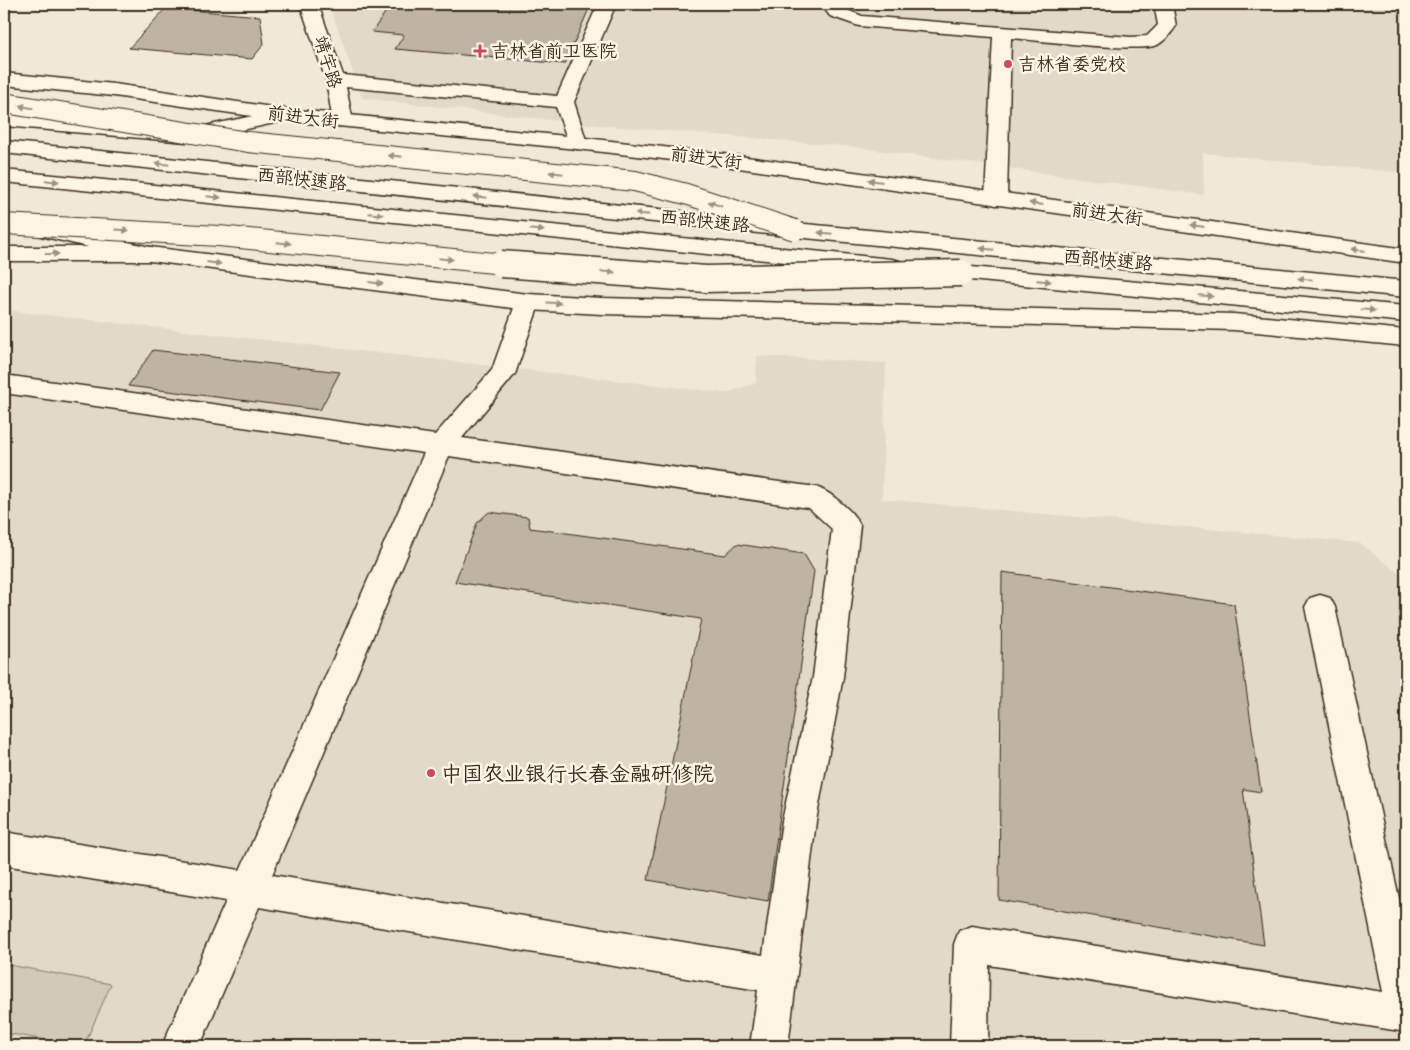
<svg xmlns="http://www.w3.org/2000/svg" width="1410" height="1050" viewBox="0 0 1410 1050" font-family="Itim,'LXGW WenKai TC',sans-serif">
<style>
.built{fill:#e1d9c9}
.green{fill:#d2c9ba;stroke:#867a6c}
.building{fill:#beb3a4;stroke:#3b2a1e}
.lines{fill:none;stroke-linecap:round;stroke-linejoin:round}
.minor-casing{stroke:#3b2a1e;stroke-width:3}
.major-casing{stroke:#3b2a1e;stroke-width:3}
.highway-casing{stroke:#3b2a1e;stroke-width:3}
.minor{fill:#fcf5e5;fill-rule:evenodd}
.major{fill:#fcf5e5;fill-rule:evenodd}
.highway{fill:#fcf5e5;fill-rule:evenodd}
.highway-bridge-far1-casing{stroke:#3b2a1e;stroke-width:22;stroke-linecap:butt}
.highway-bridge-casing{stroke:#3b2a1e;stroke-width:29;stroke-linecap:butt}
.highway-bridge-far1{stroke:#fcf5e5;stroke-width:20}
.highway-bridge{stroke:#fcf5e5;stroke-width:26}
.oneway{fill:#9c9082}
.poi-dot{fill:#d1495b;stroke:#fcf5e5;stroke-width:2}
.labels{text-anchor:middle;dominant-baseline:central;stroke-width:5;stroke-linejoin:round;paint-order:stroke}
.far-poi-label{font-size:18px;fill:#3b2a1e;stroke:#fcf5e5;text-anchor:start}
.far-street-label{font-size:18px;fill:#3b2a1e;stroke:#fcf5e5}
.poi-label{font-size:21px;fill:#3b2a1e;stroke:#fcf5e5;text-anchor:start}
</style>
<rect width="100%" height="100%" fill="#f0e9d9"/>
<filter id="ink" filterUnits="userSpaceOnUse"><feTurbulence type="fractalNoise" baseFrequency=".02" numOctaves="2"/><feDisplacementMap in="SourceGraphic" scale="10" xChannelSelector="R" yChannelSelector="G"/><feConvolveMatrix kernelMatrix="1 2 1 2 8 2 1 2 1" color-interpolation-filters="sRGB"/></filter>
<g filter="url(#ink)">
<path class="built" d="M329,4H1406V173L1203,153L1204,195L846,146L586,124L362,98Z
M4,310L726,393L756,383L757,356L886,363L882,499L1360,543L1406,579V1046H4Z"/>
<path class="green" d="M4,964L111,984L84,1046L4,1033Z"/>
<path class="building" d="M391,4H591L565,64L395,49L404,35L372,32Z
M166,8L260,16L264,44L252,59L129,48Z
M153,350L340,372L320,410L128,386Z
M489,512L528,517L530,528L725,555L737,544L804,554L814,571L768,901L648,880L701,619L455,582L477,523Z
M1002,572L1234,604L1261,792L1243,789L1264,945L999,900Z"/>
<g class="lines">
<g class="minor-casing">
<path id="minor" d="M300,4H318L343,75L557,96L598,4H616L574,102L587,143L584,147L577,149L570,147L556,107L346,87L353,122L350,126H336L333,122L326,80Z
M821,4H839L842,8L862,16L1131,37L1147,36L1158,25L1154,4H1172L1176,26C1172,32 1164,42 1157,45C1139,53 1036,40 1011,38L1007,198L1003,203L996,205L989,203L985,198L993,37L859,26L830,16Z
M528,294L536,296L540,302L515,374L462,438L816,487C832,493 852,510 860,525L843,677L816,821L788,1046H750L758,990L259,907L200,1046H162L226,901L4,865V832L240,870L424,453L4,393V375L435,435L492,370L516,302L520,296ZM449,456L809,508L832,529L813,677L782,821L763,955L272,875Z
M1320,595L1330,598L1335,607L1406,930V1032L989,965L988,1046H950L954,944L959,931L972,926L1383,992L1305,607L1310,598Z"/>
</g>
<g class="major-casing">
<path id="major" d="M4,73L114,84L286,109L577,137L732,155L1406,249V263L732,167L577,149L286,121L114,96L4,85Z
M4,247H150L528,294L602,298L1234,314L1406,330V346L1234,330L602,314L528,310L150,261H4Z"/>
</g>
<g class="highway-casing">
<path id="highway" d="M286,109L293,111L296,115L293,119L186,142L4,126V114L186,130Z
M4,141L795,223L1406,281V297L795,237L4,153Z
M4,170L892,259L900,261L903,266L900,271L892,273L4,182Z
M44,223L150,247L158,249L161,254L158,259L150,261L36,235L33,230L36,225Z
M937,264L1406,306V322L929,276L926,271L929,266Z"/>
</g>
<use href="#minor" class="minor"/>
<use href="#major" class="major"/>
<use href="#highway" class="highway"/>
<g class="highway-bridge-far1-casing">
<path id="highway-bridge-far1" d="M4,103L248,142L635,181L686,194L795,230
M4,224L219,236L514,265"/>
</g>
<g class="highway-bridge-casing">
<path id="highway-bridge" d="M501,264L706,279L961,273"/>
</g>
<use href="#highway-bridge-far1" class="highway-bridge-far1"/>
<use href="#highway-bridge" class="highway-bridge"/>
</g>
<defs><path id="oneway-solid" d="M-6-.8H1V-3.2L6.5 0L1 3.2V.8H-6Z" transform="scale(1.25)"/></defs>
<g class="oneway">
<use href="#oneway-solid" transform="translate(26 107) rotate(-171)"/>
<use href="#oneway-solid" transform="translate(395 156) rotate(-174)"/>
<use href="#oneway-solid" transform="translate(162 164) rotate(-174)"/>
<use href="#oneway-solid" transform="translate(556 173) rotate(-174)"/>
<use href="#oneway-solid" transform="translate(52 181) rotate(6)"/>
<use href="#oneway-solid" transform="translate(875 181) rotate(-172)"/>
<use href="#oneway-solid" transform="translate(214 197) rotate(6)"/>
<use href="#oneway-solid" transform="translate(480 197) rotate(-174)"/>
<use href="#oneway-solid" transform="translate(715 204) rotate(-161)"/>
<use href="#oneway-solid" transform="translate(1036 204) rotate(-172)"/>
<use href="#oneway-solid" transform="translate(376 214) rotate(6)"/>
<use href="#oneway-solid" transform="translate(642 214) rotate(-174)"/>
<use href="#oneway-solid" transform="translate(1197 226) rotate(-172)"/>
<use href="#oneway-solid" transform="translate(122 230) rotate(3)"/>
<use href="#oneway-solid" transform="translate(537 230) rotate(6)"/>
<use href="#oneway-solid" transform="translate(825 233) rotate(-175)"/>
<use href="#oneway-solid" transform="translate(284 243) rotate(6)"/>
<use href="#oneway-solid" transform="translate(987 249) rotate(-175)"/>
<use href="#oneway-solid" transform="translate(1358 250) rotate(-172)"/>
<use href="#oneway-solid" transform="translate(52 254)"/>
<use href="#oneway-solid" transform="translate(446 259) rotate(6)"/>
<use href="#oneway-solid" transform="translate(214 263) rotate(7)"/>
<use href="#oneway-solid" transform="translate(608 272) rotate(4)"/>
<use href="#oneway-solid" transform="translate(1305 279) rotate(-175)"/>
<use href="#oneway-solid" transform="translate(1044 281) rotate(5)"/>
<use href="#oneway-solid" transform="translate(376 283) rotate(7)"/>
<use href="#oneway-solid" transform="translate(1206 296) rotate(5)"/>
<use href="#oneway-solid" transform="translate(554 303) rotate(3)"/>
<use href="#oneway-solid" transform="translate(1368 310) rotate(5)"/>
</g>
</g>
<g class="poi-dot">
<path d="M477.5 43.5h5v5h5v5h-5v5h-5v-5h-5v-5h5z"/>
<circle cx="1008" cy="64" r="5"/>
<circle cx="431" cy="773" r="5"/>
</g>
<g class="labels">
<g class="far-poi-label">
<text x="491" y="51">吉林省前卫医院</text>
<text x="1018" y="64">吉林省委党校</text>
</g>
<g class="far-street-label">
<text transform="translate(328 62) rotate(73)">靖宇路</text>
<text transform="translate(303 117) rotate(7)">前进大街</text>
<text transform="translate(706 158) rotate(7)">前进大街</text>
<text transform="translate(302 179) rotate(6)">西部快速路</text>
<text transform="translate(1107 214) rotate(8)">前进大街</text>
<text transform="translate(705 221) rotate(6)">西部快速路</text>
<text transform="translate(1108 260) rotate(5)">西部快速路</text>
</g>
<g class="poi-label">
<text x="441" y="773">中国农业银行长春金融研修院</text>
</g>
</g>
<rect width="1410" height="1050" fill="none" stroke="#fcf5e5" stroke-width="20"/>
<rect x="10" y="10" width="1390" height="1030" fill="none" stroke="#3b2a1e" stroke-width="2" filter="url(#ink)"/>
</svg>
